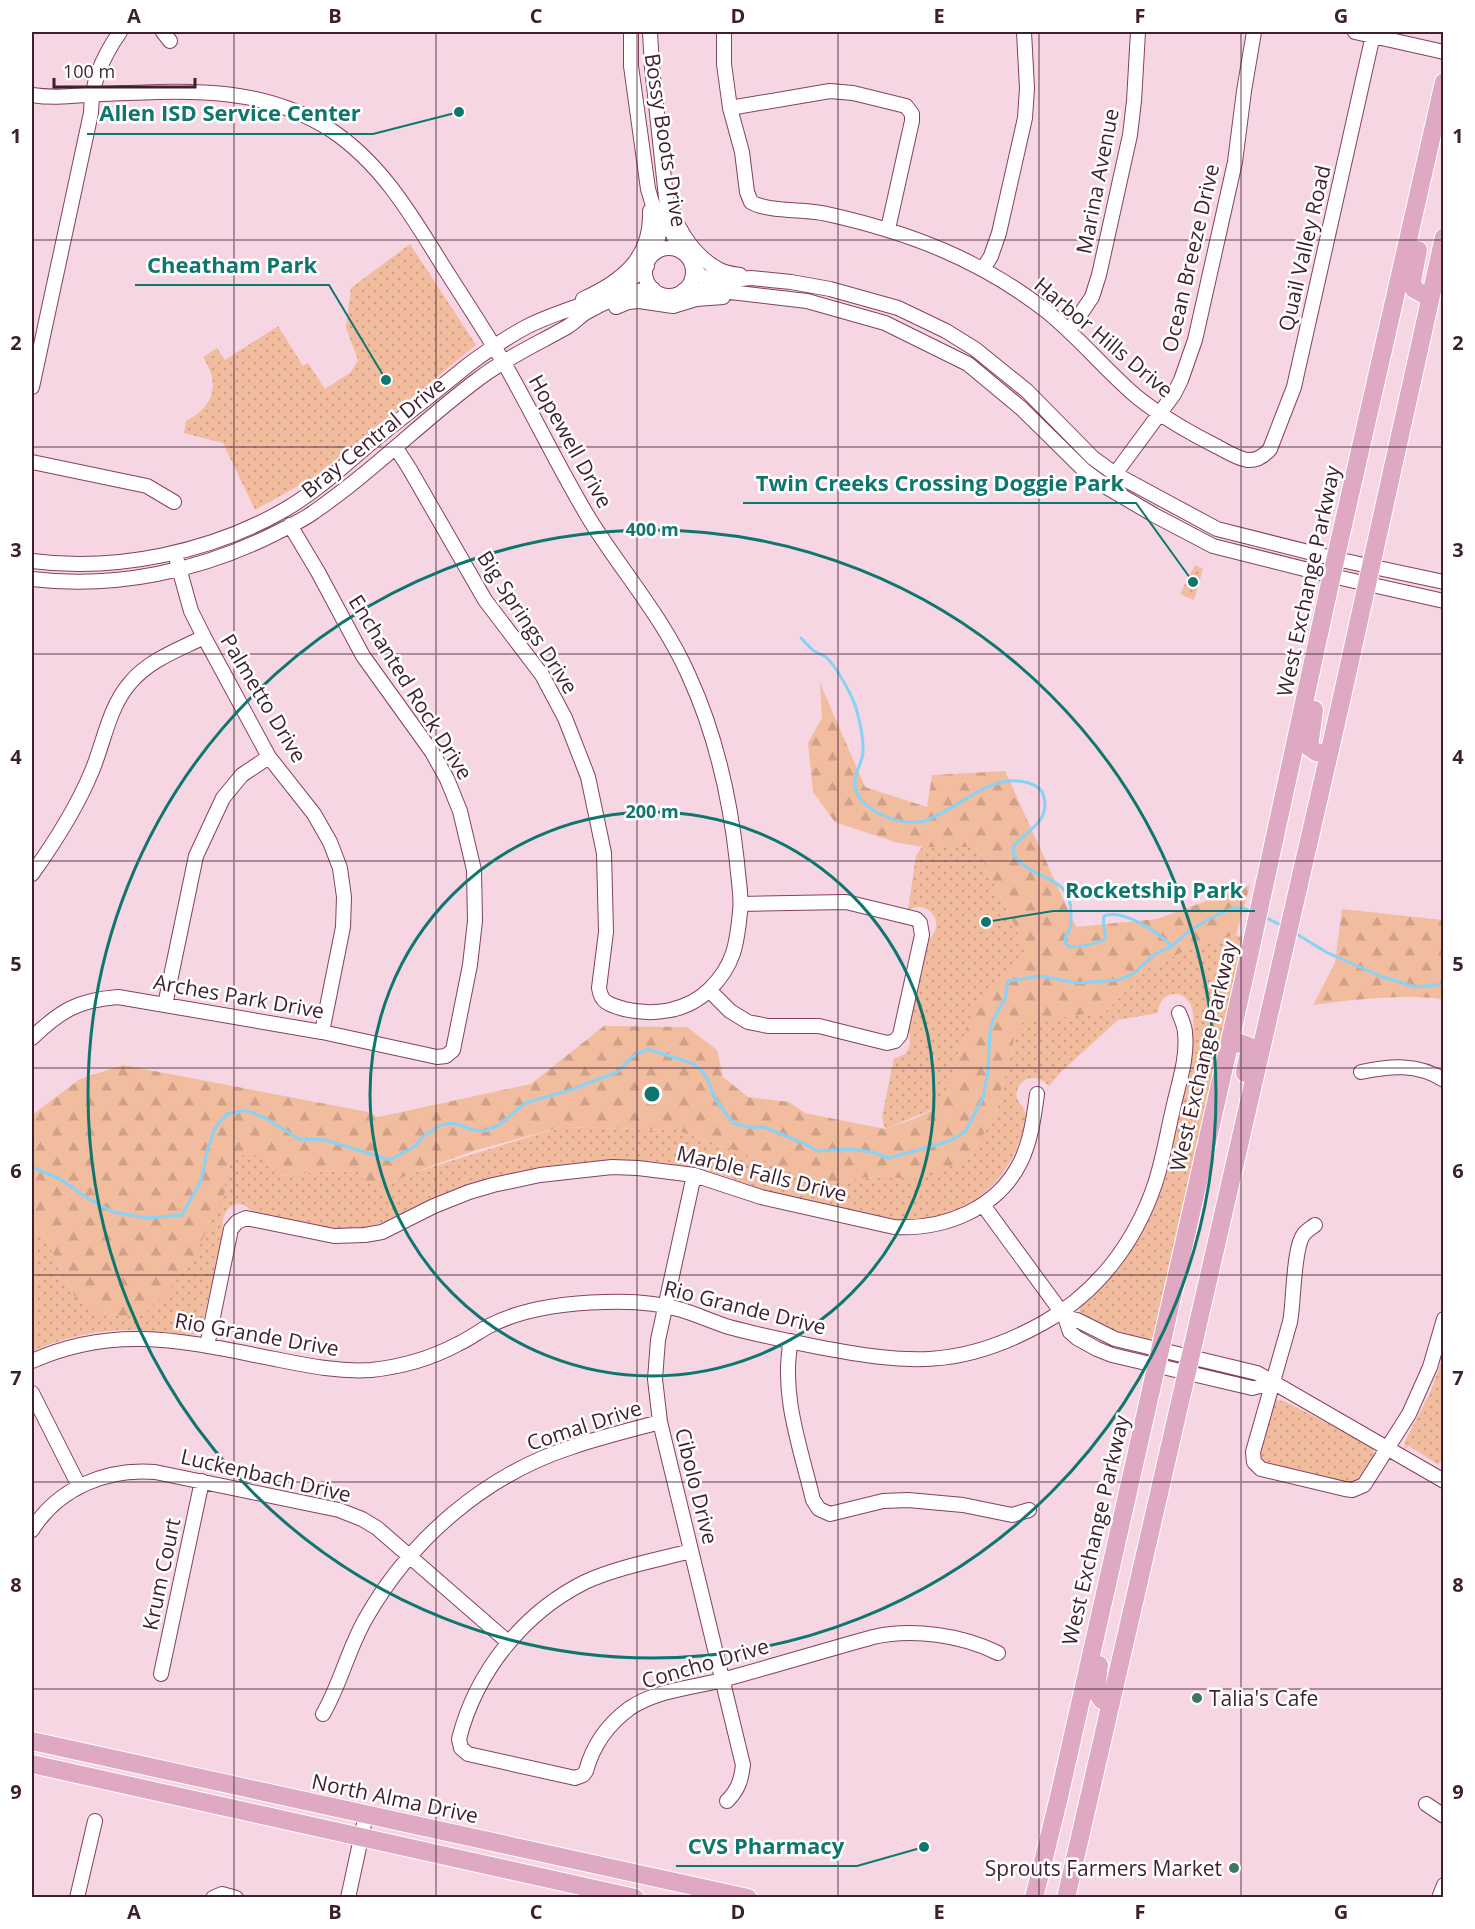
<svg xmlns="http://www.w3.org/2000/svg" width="1475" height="1929" viewBox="0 0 1475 1929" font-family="'Open Sans',sans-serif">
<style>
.grass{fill:url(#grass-dots)}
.forest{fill:url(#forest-firs)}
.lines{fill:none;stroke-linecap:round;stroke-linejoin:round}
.stream{stroke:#87d2f7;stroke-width:3}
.minor-casing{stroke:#844062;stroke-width:16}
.major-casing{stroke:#fff;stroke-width:20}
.minor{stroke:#fff;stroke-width:14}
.major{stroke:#dfa9c3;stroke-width:18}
.grid{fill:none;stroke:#3d1f2e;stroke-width:1.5;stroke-opacity:0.55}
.ring{fill:none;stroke:#0f766e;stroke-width:3}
.poi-dot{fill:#3a7764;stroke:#fff;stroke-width:2}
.labels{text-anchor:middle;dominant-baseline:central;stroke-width:5;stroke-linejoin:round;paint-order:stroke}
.street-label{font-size:21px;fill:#3d1f2e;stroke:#fff}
.poi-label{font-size:21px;fill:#3d1f2e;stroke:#fff;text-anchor:start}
.centre{fill:#0f766e;stroke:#fff;stroke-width:3}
.ring-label{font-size:18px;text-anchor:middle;font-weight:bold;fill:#0f766e;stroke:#fff;stroke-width:5;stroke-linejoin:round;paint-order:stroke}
.leader{fill:none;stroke:#0f766e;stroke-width:2}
.callout-dot{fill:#0f766e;stroke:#fff;stroke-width:2}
.callout-label{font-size:22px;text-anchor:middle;font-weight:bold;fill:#0f766e;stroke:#fff;stroke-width:5;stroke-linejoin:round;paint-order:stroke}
.neatline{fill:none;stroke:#3d1f2e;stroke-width:2}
.grid-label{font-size:20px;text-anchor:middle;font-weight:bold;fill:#3d1f2e}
</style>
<defs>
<pattern id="grass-dots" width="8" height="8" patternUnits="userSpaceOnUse" patternTransform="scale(1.5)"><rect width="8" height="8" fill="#f2bc9f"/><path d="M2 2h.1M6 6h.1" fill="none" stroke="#d0a189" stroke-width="1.8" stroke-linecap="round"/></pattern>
<pattern id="forest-firs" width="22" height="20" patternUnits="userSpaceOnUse" patternTransform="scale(1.5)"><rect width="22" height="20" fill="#f2bc9f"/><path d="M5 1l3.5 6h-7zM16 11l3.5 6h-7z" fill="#d0a189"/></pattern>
</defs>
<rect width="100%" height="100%" fill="#f7d6e4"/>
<path class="grass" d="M410,244L476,345L316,476L255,510L223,443L184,433L186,421C215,406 220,384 203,357L217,348L225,360L278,326L303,366L308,363L325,389L351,372L358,360L346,328L351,288Z
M1195,565L1203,569L1194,600L1180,594Z
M922,847H976L1026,949L959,1047L956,1068L943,1105L885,1129L882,1117L894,1058C911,1055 912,1043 908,1029L928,940C947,925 930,898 908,910L916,856Z
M1236,935L1243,937L1157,1331L1154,1337L1146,1340L1102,1329L1079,1314L1081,1304C1095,1288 1108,1271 1122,1255C1128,1247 1137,1239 1142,1230C1162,1192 1169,1154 1178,1113C1186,1080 1195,1048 1193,1014C1191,988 1159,987 1158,1013L1118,1020L1061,1072L1049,1086C1040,1076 1025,1074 1018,1088C1012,1101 1026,1105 1026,1117C1026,1125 1023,1135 1019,1143C1003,1187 958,1222 910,1220C885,1219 861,1212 837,1207C815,1202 792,1198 770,1192C752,1187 735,1179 718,1174C686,1165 651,1159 618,1160C557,1162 499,1173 442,1194C414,1205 392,1223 362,1228C327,1234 287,1219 253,1212C236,1194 220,1210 223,1231L201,1333C192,1338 147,1330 132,1330C99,1330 61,1337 32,1352V1223L41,1230L77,1301L98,1311L122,1316L134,1315L225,1192V1180L232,1155H264L269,1166L280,1176L317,1172L357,1171L384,1186L412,1173L561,1127L676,1130L829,1183L876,1176L921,1179L968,1158L995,1116L1016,1031L1022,1022L1106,1011L1147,969L1195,946Z
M1443,1357V1461L1437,1464L1409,1446L1404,1449L1405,1441L1430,1393Z
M1277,1400L1284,1401L1345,1432L1373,1449L1376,1458L1360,1482L1350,1483L1263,1462L1260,1454L1271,1405Z"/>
<path class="forest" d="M820,683L865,787L927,807L932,775L1005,771L1076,927L1157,919L1250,885L1236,935L1195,946L1147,969L1106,1011L1022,1023L1016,1031L995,1116L968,1158L921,1180L876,1176L829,1183L676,1130L561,1127L473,1151L412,1173L384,1186L364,1181L357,1171L317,1172L279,1176L269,1166L264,1155H232L225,1180V1192L192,1261L171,1288L146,1312L134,1315L122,1316L97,1311L77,1301L41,1230L32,1223V1115L80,1079L123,1065L368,1112L378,1117L531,1084L604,1026L687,1027L717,1050L723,1077L748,1097L789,1102L805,1113L885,1129L914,1119L943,1105L956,1068L959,1047L978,1000L1026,949L976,847H922L895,842L835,822L813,792L808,743L822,718Z
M1342,909L1443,920V999C1398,994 1358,999 1313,1005L1335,963Z"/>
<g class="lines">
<path class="stream" d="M801,638C805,642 809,647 814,651C818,653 822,655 826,657C836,666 852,695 856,708C860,722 864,739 863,753C862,761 858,768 856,775C851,794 864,806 880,814C893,820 910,825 924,821C959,810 990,771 1029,783C1035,785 1041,788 1043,794C1052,819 1029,830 1014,845L1013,854C1032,882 1072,873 1071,914C1071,923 1072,929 1066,935L1065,943L1070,947C1083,947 1093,945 1105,939C1106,931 1102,924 1104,916C1124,908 1158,933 1172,946
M1263,916L1284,927
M1295,933L1326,952L1380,976L1416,987L1444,984
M32,1167L60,1179L89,1199L113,1212L148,1218L182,1215L201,1181L208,1148L216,1126L227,1114L246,1110L267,1119L299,1139L325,1140L390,1160L415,1146L424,1136L441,1125L454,1123L474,1130L485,1131L499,1125L525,1103L570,1090L617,1072L632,1057L648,1049L694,1064L703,1072L710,1084L714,1097L733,1123L749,1127H764L805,1144L818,1151L850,1149L872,1152L889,1158L947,1142L965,1132L983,1098L988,1071L990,1032L993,1020L1005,999L1008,981L1040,976L1078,983L1118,980L1133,974L1154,955L1172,946L1189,931L1211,918L1233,908H1243L1251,911"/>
<g class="minor-casing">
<path id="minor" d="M163,32L170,41
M631,32V66L648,189L660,229L655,253
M650,32L652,67L669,225L680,251
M724,32V64L730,108L742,152L747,192L751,202C767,212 807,209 827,214C908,232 979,259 1045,310C1078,336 1105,370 1137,397C1162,417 1190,433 1218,447C1227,452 1237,458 1247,460C1257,461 1264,456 1270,449L1294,387L1373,35
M1355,32L1444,52
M32,95C56,99 78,95 102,94C183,91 260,84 331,130C382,164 412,216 443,266C464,299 485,331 504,363C534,415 559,469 590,520C623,573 663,617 689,676C716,735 730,798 737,862C738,878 742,896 740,912C737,944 734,965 710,989C687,1012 653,1016 624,1009C610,1005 601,1003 599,988L606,932L604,853L588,777L565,718L542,675L485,600L409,468L396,448
M730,108L830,91L853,93L906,106L912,114V121L888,229
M672,209C678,232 697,258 718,269C724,273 733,274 740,275
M645 272a24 24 0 1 1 48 0a24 24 0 1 1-48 0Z
M692,266L700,275L710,280L722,281L751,278L791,282L830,289L898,308L946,331L975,349L1027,391L1093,458L1115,474L1217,529L1336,559L1444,582
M983,269L991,256L999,233L1025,118L1027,88L1024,32
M684,290L705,289L807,301L885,323L968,364L1021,408L1085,471L1108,488L1154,515L1213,546L1332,576L1444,601
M612,292L624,285L647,266
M583,299C623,281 652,257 650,211
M616,307L628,302L639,301L673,306L696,299L723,297
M1069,331L1092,297L1099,275L1130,135L1134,101L1138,32
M32,387L91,113C91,83 103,56 120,32
M32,462L147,486L174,502
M1115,474L1174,394L1181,380L1195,340L1235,162L1244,91L1254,32
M32,561C116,572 212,552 286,509C320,489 349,461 379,436C409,412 439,389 468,365C487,351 507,337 528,326C550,315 573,309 595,299
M177,561L191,611L204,637L269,757L314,814L330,842L340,868L344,897L343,927L322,1032
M32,579C115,589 200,571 274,534C287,527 302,521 314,512C372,472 421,422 477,380C504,359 537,344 567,327C574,323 579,317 585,313C602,303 633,289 653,289
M32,874C55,842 77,807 92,771C104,742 109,707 130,683C149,660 178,650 204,637
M709,990L730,1011L748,1022L768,1026H819L887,1043L895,1041L900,1035L922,935L920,923L916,919L846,902L741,904
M165,1005L196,856L223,798L242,775L269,757
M32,1038C60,1011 78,1000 118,997L322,1032L437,1057L446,1056L453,1050L470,965L475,921L474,870L460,811L447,779L432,752L363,656L318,572L290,525
M1361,1072C1390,1066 1417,1063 1444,1080
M694,1175L658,1340L655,1379L660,1422L743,1765C741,1781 738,1790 727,1801
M983,1205L1065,1317L1070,1332L1077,1338L1097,1349L1112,1355L1252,1388L1272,1383
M1315,1225C1311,1228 1306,1231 1304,1234C1293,1247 1294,1303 1290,1322L1253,1452L1254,1462L1261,1469L1345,1489L1352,1490L1364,1485L1409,1414L1430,1367L1444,1319
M1065,1317L1077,1320L1115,1339L1257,1373L1444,1481
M791,1341C780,1394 801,1449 813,1500L819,1509L830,1514L883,1501L908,1500L963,1505L1012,1515L1029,1510
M207,1346L231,1229L237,1222L246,1218L334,1236L365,1235L382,1232L434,1206L469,1192L493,1185L540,1175L612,1167L638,1168L694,1175L761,1197L894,1227C944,1230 998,1209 1021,1161C1031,1140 1034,1116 1037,1094
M32,1361C119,1322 191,1343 280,1360C310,1366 340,1372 371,1370C400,1367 432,1358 458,1344C469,1339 478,1332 489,1326C523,1308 567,1303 605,1302C629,1301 659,1303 682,1310C698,1315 713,1322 729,1327C758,1335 788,1341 818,1347C907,1364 961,1369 1043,1323C1097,1293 1135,1243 1155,1184C1163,1160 1167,1134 1173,1109C1178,1085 1188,1058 1185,1033C1185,1026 1181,1019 1179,1013
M32,1393L79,1486
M32,1530C58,1488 107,1468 155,1472L339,1510L362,1519L377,1528L508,1642
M691,1551C657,1560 618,1567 585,1582C523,1613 476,1672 459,1739L461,1748L468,1754L575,1778L583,1775L586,1771C593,1745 608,1724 630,1708C657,1690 692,1688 722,1680C773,1666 823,1651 873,1637C913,1628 962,1635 998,1653
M161,1674L202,1481
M323,1714C341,1683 348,1649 366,1618C411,1539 485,1475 572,1447C601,1437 631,1430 660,1422
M1426,1804L1444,1816
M77,1898L95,1821
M213,1898L222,1894L236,1898
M348,1898L366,1815
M1439,1898L1444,1885"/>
</g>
<g class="major-casing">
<path id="major" d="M1418,250L1412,281L1414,289L1430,298
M1314,710L1309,747L1316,752L1328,755
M1229,1045L1240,1043L1248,1046L1249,1052L1245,1073
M1099,1665L1096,1691L1102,1700L1111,1701
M32,1741L748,1898
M32,1764L635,1898
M1034,1898L1059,1797L1245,974L1334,565L1444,82
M1066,1898L1340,706L1444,237"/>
</g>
<use href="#minor" class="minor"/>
<use href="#major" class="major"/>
</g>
<path class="grid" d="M234,32V1898M436,32V1898M637,32V1898M838,32V1898M1039,32V1898M1241,32V1898M32,240H1444M32,447H1444M32,654H1444M32,861H1444M32,1068H1444M32,1275H1444M32,1482H1444M32,1689H1444"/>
<g class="ring">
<circle cx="652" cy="1094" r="282"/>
<circle cx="652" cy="1094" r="564"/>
</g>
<g class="poi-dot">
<circle cx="1197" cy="1698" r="6"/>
<circle cx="1234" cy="1868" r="6"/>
</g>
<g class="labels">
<g class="street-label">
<text transform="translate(666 140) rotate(81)">Bossy Boots Drive</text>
<text transform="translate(1097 181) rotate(-79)">Marina Avenue</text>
<text transform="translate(1304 248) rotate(-77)">Quail Valley Road</text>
<text transform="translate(1190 258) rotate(-77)">Ocean Breeze Drive</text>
<text transform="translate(1104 337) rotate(40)">Harbor Hills Drive</text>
<text transform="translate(373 437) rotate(-39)">Bray Central Drive</text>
<text transform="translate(571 441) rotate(61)">Hopewell Drive</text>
<text transform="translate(1308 581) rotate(-78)">West Exchange Parkway</text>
<text transform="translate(528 622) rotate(57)">Big Springs Drive</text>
<text transform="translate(411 687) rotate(58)">Enchanted Rock Drive</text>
<text transform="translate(264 698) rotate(59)">Palmetto Drive</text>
<text transform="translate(239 996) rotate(10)">Arches Park Drive</text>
<text transform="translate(1203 1056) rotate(-77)">West Exchange Parkway</text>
<text transform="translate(762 1173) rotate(14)">Marble Falls Drive</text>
<text transform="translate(745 1307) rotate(14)">Rio Grande Drive</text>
<text transform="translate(257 1334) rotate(10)">Rio Grande Drive</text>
<text transform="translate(584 1425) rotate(-18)">Comal Drive</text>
<text transform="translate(266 1475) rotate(13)">Luckenbach Drive</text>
<text transform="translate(697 1486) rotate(76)">Cibolo Drive</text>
<text transform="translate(1095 1530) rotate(-77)">West Exchange Parkway</text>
<text transform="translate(161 1574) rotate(-78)">Krum Court</text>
<text transform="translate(705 1663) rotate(-16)">Concho Drive</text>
<text transform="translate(395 1798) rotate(12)">North Alma Drive</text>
</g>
<g class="poi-label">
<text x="1209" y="1698">Talia's Cafe</text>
<text x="1222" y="1868" text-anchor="end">Sprouts Farmers Market</text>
</g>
</g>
<circle cx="652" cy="1094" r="9" class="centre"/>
<g class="ring-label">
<text x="652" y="536">400 m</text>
<text x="652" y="818">200 m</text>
</g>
<path class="leader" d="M459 112L373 134H87M386 380L329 285H135M1193 582L1136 503H743M986 922L1053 911H1255M924 1847L857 1866H676"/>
<g class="callout-dot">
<circle cx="459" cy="112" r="6"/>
<circle cx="386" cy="380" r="6"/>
<circle cx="1193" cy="582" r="6"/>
<circle cx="986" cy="922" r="6"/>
<circle cx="924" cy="1847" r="6"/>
</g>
<g class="callout-label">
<text x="230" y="121">Allen ISD Service Center</text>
<text x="232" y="273">Cheatham Park</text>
<text x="940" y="491">Twin Creeks Crossing Doggie Park</text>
<text x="1154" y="898">Rocketship Park</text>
<text x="766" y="1854">CVS Pharmacy</text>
</g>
<rect width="1475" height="1929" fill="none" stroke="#ffffff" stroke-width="66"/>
<path d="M54 78v9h141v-9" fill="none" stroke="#3d1f2e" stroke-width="3"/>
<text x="63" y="78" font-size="18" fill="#3d1f2e" stroke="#ffffff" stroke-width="4.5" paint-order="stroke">100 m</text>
<rect x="33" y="33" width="1409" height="1863" class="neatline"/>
<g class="grid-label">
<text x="134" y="23">A</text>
<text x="335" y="23">B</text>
<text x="536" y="23">C</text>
<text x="738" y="23">D</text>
<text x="939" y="23">E</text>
<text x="1140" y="23">F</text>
<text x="1341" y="23">G</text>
<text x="16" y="143">1</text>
<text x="1458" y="143">1</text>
<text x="16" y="350">2</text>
<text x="1458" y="350">2</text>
<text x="16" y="557">3</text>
<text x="1458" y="557">3</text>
<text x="16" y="764">4</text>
<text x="1458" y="764">4</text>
<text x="16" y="971">5</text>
<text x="1458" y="971">5</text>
<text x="16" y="1178">6</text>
<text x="1458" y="1178">6</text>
<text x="16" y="1385">7</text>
<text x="1458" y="1385">7</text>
<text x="16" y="1592">8</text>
<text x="1458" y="1592">8</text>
<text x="16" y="1799">9</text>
<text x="1458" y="1799">9</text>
<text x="134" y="1919">A</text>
<text x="335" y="1919">B</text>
<text x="536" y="1919">C</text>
<text x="738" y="1919">D</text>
<text x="939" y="1919">E</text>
<text x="1140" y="1919">F</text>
<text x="1341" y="1919">G</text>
</g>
</svg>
